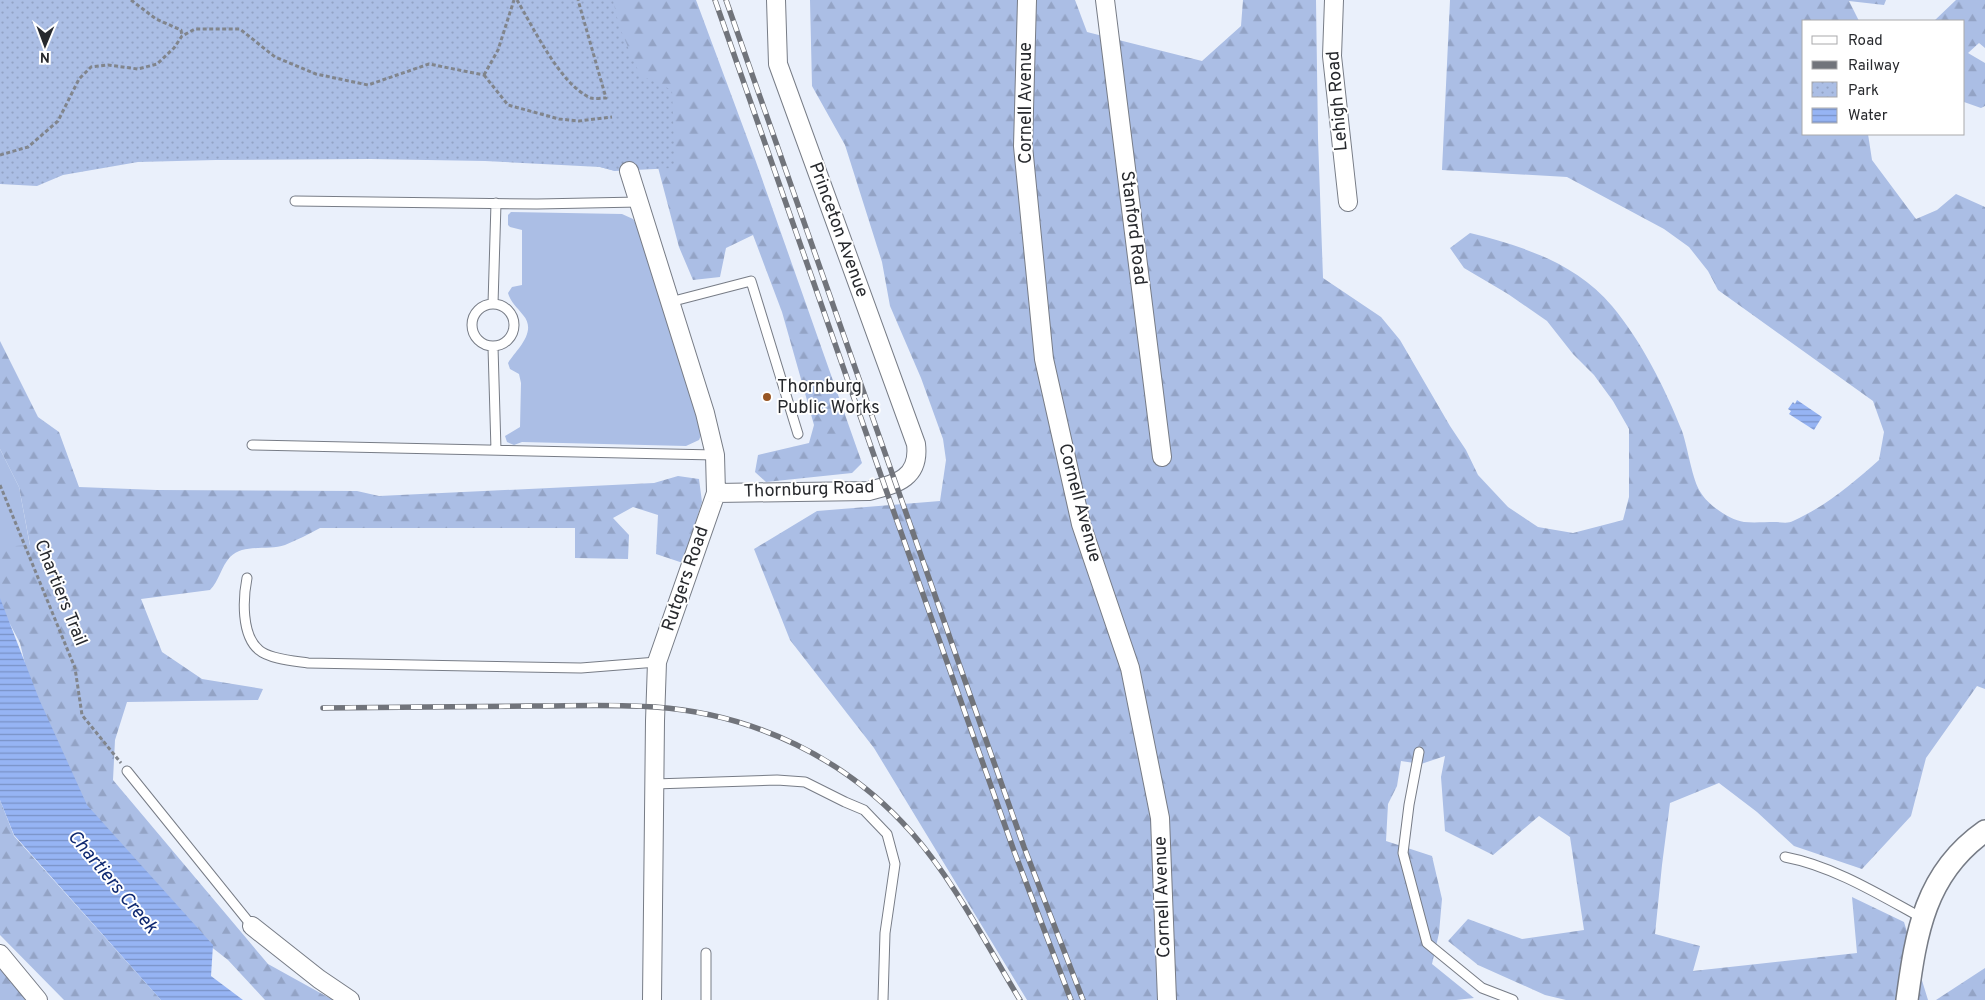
<svg xmlns="http://www.w3.org/2000/svg" width="1985" height="1000" viewBox="0 0 1985 1000" font-family="Overpass,sans-serif">
<style>
.green{fill:#abbee5}
.forest{fill:url(#forest-firs)}
.park{fill:url(#park-dots)}
.water{fill:url(#water-rules)}
.lines{fill:none;stroke-linecap:round;stroke-linejoin:round}
.service-casing{stroke:#777c86;stroke-width:11}
.minor-casing{stroke:#777c86;stroke-width:20}
.tertiary-casing{stroke:#777c86;stroke-width:24}
.path{stroke:#81858c;stroke-width:3;stroke-dasharray:4 2.5;stroke-linecap:butt}
.service{stroke:#fff;stroke-width:9}
.minor{stroke:#fff;stroke-width:18}
.tertiary{stroke:#fff;stroke-width:21}
.rail-casing{stroke:#71747b;stroke-width:5.5}
.rail{stroke:#fff;stroke-width:4;stroke-dasharray:11;stroke-linecap:butt}
.poi-dot{fill:#985624;stroke:#fff;stroke-width:2}
.labels{text-anchor:middle;dominant-baseline:central;stroke-width:4;stroke-linejoin:round;paint-order:stroke}
.street-label{font-size:18px;fill:#27292d;stroke:#fff}
.poi-label{font-size:18px;fill:#27292d;stroke:#fff;text-anchor:start}
.water-label{font-size:19px;font-style:italic;fill:#0f2971;stroke:#fff}
</style>
<defs>
<pattern id="forest-firs" width="22" height="20" patternUnits="userSpaceOnUse" patternTransform="scale(1.25)"><rect width="22" height="20" fill="#abbee5"/><path d="M5 1l3.5 6h-7zM16 11l3.5 6h-7z" fill="#93a3c5"/></pattern>
<pattern id="park-dots" width="8" height="8" patternUnits="userSpaceOnUse" patternTransform="scale(1.25)"><rect width="8" height="8" fill="#abbee5"/><path d="M2 2h.1M6 6h.1" fill="none" stroke="#93a3c5" stroke-width="1.8" stroke-linecap="round"/></pattern>
<pattern id="water-rules" width="6" height="5" patternUnits="userSpaceOnUse" patternTransform="scale(1.25)"><rect width="6" height="5" fill="#96b4f4"/><path d="M0 2.5h6" fill="none" stroke="#7a92c6"/></pattern>
</defs>
<rect width="100%" height="100%" fill="#eaf0fb"/>
<path class="green" d="M511,212L622,214L633,219L642,233L702,433L699,440L686,446L522,442L514,445L507,442L505,436L520,427L521,383L519,374L510,369L508,363C516,350 538,332 523,315C517,307 511,303 508,293L512,287L522,285V230L510,227L508,225V215Z
M0,449L19,487L30,546L0,548Z"/>
<path class="forest" d="M595,0H696L755,159L862,463L852,473L766,482L755,472L758,455L809,443L814,425L782,312L753,235L726,248L720,277L693,280L679,247L645,118L615,171L600,167Z
M810,0H1075L1087,32L1202,61L1241,26L1243,0H1316L1318,138L1323,278L1381,317L1400,340L1450,426L1466,450L1478,475L1508,507L1538,527L1573,533L1623,520L1629,497V429L1613,401L1594,375L1573,354L1547,321L1508,294L1464,268L1450,248L1470,233C1522,246 1576,263 1612,306C1642,342 1665,388 1682,431C1688,448 1692,480 1701,493C1708,505 1730,520 1744,522C1754,523 1765,522 1774,522C1780,522 1788,524 1793,521C1826,506 1852,484 1879,460L1884,432L1873,401L1718,290L1708,271L1689,247L1664,229L1567,177L1442,170L1450,0H1886L1884,5L1849,1L1859,21H1804V134H1868L1872,160L1916,219L1937,210L1956,194L1985,207V689L1977,686L1926,758L1911,816L1862,869L1794,846L1757,812L1719,783L1670,803L1662,865L1655,934L1700,946L1693,971L1857,953L1852,897L1904,922L1928,1000H1566L1545,995L1478,965L1448,941L1468,919L1522,939L1584,930L1570,837L1539,816L1493,855L1445,831L1441,777L1445,756L1421,764L1401,761L1397,786L1388,804L1386,841L1432,856L1442,899L1439,933L1432,964L1474,998L1456,1000H1027L874,748L790,640L754,549L817,511L940,501L946,460L943,439L921,378L890,306L882,262L845,145L812,86Z
M1956,0H1985V48L1979,43L1968,53L1985,63V106L1981,108L1964,102V21H1934Z
M0,341L38,417L59,432L79,487L157,490L357,491L379,496L654,483L678,476L699,479L702,502L683,563L656,554L658,515L633,507L613,518L629,535L628,559L575,558V528H320C309,534 297,540 285,545C268,551 244,543 230,557C221,567 219,581 210,590L141,599L162,652L202,679L263,689L258,700L127,702L115,740L113,780L268,964L333,1000H265L228,960L191,931L74,804L32,693L20,643L0,605V547L30,545L19,487L0,449Z
M0,800L14,836L161,1000H64L0,935Z
M0,964L32,1000H0Z
M1985,968V1000H1936Z"/>
<path class="park" d="M0,0H613L619,26L640,75L672,90L675,168L615,171L600,167L485,161L370,159L216,160L138,162L63,175L37,186L0,184Z"/>
<path class="water" d="M1797,400L1822,417L1814,430L1789,414L1791,411L1788,409L1793,402L1795,404Z
M0,598L39,699L87,805L213,945L211,976L243,1000H161L14,835L0,800Z"/>
<g class="lines">
<g class="service-casing">
<path id="service" d="M295,201L537,204L639,202
M670,302L751,281L798,434
M472 325a21 21 0 1 1 42 0a21 21 0 1 1-42 0Z
M493,304L496,203
M493,347L496,450
M252,445L715,455
M247,578C243,598 241,635 259,650C269,659 295,661 308,663L581,668L657,662
M1419,752L1409,805L1403,853L1427,943L1482,988L1513,1000
M127,771L252,926
M654,784L777,780L805,782L845,802L864,810L887,834L895,864L885,933L883,1000
M1785,857C1833,866 1880,895 1922,918
M706,953V1000"/>
</g>
<g class="minor-casing">
<path id="minor" d="M1027,0L1023,146L1044,359L1081,524L1130,668L1160,818L1167,1000
M1105,0L1162,457
M1334,0L1332,56L1348,202
M629,171L705,413L715,455L716,493L657,662L655,721L652,1000
M716,493L869,491C898,484 920,477 916,444L778,64L776,0
M252,926L319,979L350,1000
M0,954L38,1000"/>
</g>
<g class="tertiary-casing">
<path id="tertiary" d="M1907,1000C1916,933 1925,873 1985,831"/>
</g>
<path class="path" d="M131,0L156,19L181,30L182,36
M517,0C533,27 561,86 591,98C595,99 602,98 606,98L578,0
M484,75L508,105L559,119L579,121L612,117
M484,75L498,50L514,0
M0,155L28,147L58,121L79,79L91,67L108,65L138,69L157,64L174,48L182,36L195,29H240L275,57L316,74L368,85L429,64L484,75
M0,485L75,668L82,715L121,763"/>
<use href="#service" class="service"/>
<use href="#minor" class="minor"/>
<use href="#tertiary" class="tertiary"/>
<g class="rail-casing">
<path id="rail" d="M715,0L885,487L1014,851L1071,1000
M726,0L964,678L1024,847L1083,1000
M323,708C392,707 461,707 530,706C572,706 613,704 655,707C754,714 846,758 912,833C955,882 986,944 1020,1000"/>
</g>
<use href="#rail" class="rail"/>
</g>
<circle class="poi-dot" cx="767" cy="397" r="5"/>
<g class="labels">
<g class="street-label">
<text transform="translate(1338 101) rotate(-95)">Lehigh Road</text>
<text transform="translate(1026 103) rotate(-90)">Cornell Avenue</text>
<text transform="translate(1133 228) rotate(83)">Stanford Road</text>
<text transform="translate(838 230) rotate(70)">Princeton Avenue</text>
<text transform="translate(809 490) rotate(-2)">Thornburg Road</text>
<text transform="translate(1079 503) rotate(75)">Cornell Avenue</text>
<text transform="translate(686 579) rotate(-71)">Rutgers Road</text>
<text transform="translate(60 593) rotate(68)">Chartiers Trail</text>
<text transform="translate(1163 897) rotate(-92)">Cornell Avenue</text>
</g>
<g class="poi-label">
<text x="777" y="387">Thornburg<tspan x="777" dy="21">Public Works</tspan></text>
</g>
<g class="water-label">
<text transform="translate(112 882) rotate(50)">Chartiers Creek</text>
</g>
</g>
<rect x="1802" y="20" width="162" height="115" fill="#ffffff" stroke="#a9a9ab"/>
<rect x="1812" y="36" width="25" height="8" fill="#ffffff" stroke="#a9a9ab"/>
<text x="1848" y="45" font-size="15" fill="#27292d">Road</text>
<rect x="1812" y="61" width="25" height="8" fill="#71747b" stroke="#a9a9ab"/>
<text x="1848" y="70" font-size="15" fill="#27292d">Railway</text>
<rect x="1812" y="82" width="25" height="15" fill="url(#park-dots)" stroke="#a9a9ab"/>
<text x="1848" y="95" font-size="15" fill="#27292d">Park</text>
<rect x="1812" y="108" width="25" height="15" fill="url(#water-rules)" stroke="#a9a9ab"/>
<text x="1848" y="120" font-size="15" fill="#27292d">Water</text>
<g transform="translate(45 45) rotate(181)" stroke="#ffffff" stroke-width="4" paint-order="stroke">
<path d="M0-4L9 19L0 12L-9 19Z" fill="#27292d"/>
<text y="-8" font-size="14" font-weight="bold" text-anchor="middle" fill="#27292d">N</text>
</g>
</svg>
